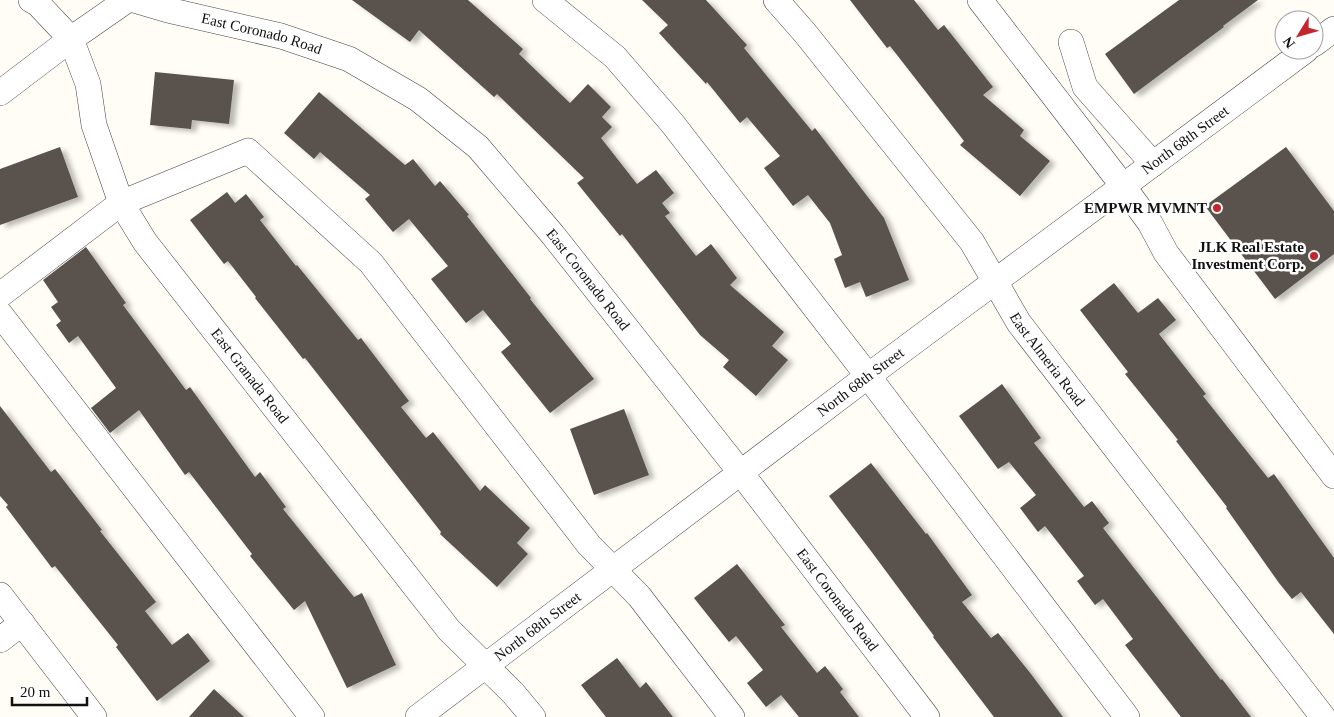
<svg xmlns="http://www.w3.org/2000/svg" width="1334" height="717" viewBox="0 0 1334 717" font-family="'Times New Roman',serif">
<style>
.building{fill:#5a524d;filter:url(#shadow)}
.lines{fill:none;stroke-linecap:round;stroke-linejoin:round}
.minor-casing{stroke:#444;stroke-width:26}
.minor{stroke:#fff;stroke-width:25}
.poi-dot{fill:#c4262e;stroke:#fff;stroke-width:2}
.labels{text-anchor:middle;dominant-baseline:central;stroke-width:5;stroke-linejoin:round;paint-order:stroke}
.street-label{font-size:15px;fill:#111;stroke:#fff}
.poi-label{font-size:15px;font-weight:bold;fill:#111;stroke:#fff;text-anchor:end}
</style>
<defs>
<filter id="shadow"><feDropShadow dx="5.5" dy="3" stdDeviation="2.5" flood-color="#0004"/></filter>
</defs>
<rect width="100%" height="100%" fill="#fffdf5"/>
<path class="building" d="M352,0H468L523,49L519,54L570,103L588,84L611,107L602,117L612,127L601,138L637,184L656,170L674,193L662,203L670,213L665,216L696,256L711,244L737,278L730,285L784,332L772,346L788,360L756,396L723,367L729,360L700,335L622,234L620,236L577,183L584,178L497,94L494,97L419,30L410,42Z
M642,0H706L747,45L744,48L812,131L815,128L884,218L909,280L866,297L860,282L845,288L834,259L842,255L830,223L808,195L793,206L764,168L780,156L747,117L740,123L707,82L706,84L659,33L668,25Z
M850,0H914L938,30L944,25L993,87L983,95L1024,130L1020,136L1050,161L1020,196L960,145L964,141L890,46L887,48Z
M1179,0H1258L1223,26L1224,27L1134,94L1105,54Z
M155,72L234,80L229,124L192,120L191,129L150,125Z
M319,92L405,165L413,159L435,186L440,181L469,215L467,216L531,298L530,299L594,379L550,413L501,352L511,344L483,310L466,323L431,279L448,266L409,219L393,232L365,199L370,195L320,152L314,159L284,133Z
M60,147L78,197L0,225V169Z
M1286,147L1334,211V254L1275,299L1205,206Z
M227,192L235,203L246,194L264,217L260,220L296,266L297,265L358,340L361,338L409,401L401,407L426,438L433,432L480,491L485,485L530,528L517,543L528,554L497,587L440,534L441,532L305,358L303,359L255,298L256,297L228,261L224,264L190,220Z
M86,247L126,303L123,305L186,390L190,387L255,477L260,472L286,507L283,509L354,597L362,593L396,665L347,688L305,601L294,610L250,556L252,554L189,472L185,475L139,410L110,433L91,408L116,388L78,336L69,343L56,325L61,321L51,307L58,302L43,280Z
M1114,283L1138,313L1158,298L1176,320L1159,334L1206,394L1203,396L1268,478L1274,474L1334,558V634L1301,592L1292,599L1279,583L1226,508L1227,507L1176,441L1178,440L1125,374L1128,372L1080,310Z
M1002,384L1041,438L1034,443L1084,507L1092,501L1109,523L1103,528L1221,680L1222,679L1251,717H1181L1125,645L1133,639L1103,599L1095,605L1077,581L1084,576L1045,526L1038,532L1020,508L1036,495L1009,462L998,469L959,416Z
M0,406L51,472L55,469L102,530L100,531L156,602L145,611L172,645L188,633L210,661L157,701L116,647L118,645L55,566L52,568L6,507L8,505L0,496Z
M624,409L649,475L594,495L570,429Z
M871,463L926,534L927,533L972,595L962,602L991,638L998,633L1031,674L1063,717H994L933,637L934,636L871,551L829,496Z
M737,564L785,625L781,627L817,673L825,666L843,689L840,692L859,717H799L781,695L766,707L747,683L763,670L736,636L729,642L694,598Z
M617,658L640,688L646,682L673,717H606L581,685Z
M214,689L244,717H189Z"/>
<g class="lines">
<g class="minor-casing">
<g id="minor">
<path id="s1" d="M31,0L38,4L71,39L88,84L94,125L121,203L145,242L449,630L513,693L533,717"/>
<path id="s2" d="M134,0L168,10L281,36L349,59L418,99L478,147L553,235L741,473L927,717"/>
<path d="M545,0L615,57L672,123L868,376L1127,717"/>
<path id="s3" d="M776,0L805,33L972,242L1019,323L1323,717"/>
<path d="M980,0L1123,186L1150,223L1166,253L1334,476"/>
<path d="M1071,42L1085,87L1153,164"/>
<path d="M1314,44L1334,29"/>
<path d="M0,93L71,39L127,0"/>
<path d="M0,295L121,203L248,151L371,263L589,545L639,596L732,717"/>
<path d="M0,314L312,717"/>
<path d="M0,595L94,717"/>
<path d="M0,640L22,623"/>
<path id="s4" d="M418,717L868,376L1306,50"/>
</g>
</g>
<use href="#minor" class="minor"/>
</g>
<g class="poi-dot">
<circle cx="1217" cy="208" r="5"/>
<circle cx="1314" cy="256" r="5"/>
</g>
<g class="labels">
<g class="street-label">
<text stroke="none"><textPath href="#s2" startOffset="132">East Coronado Road</textPath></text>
<text stroke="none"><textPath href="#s4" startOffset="960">North 68th Street</textPath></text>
<text stroke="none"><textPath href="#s2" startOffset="552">East Coronado Road</textPath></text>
<text stroke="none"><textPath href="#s3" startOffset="451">East Almeria Road</textPath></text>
<text stroke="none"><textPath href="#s1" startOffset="444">East Granada Road</textPath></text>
<text stroke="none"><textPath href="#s4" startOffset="555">North 68th Street</textPath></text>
<text stroke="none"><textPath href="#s2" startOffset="958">East Coronado Road</textPath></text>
<text stroke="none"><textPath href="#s4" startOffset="150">North 68th Street</textPath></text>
</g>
<g class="poi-label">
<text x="1207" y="208">EMPWR MVMNT</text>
<text x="1304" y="247">JLK Real Estate<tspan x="1304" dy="17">Investment Corp.</tspan></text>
</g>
</g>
<g transform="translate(1299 35) rotate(233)"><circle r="24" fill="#ffffff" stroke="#a0a0a0"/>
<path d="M0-4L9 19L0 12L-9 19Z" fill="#c4262e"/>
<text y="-8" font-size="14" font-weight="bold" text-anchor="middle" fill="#111111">N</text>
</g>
<path d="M12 697v8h75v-8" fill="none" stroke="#111111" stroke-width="2.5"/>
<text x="20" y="697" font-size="15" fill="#111111" stroke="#ffffff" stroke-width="4" paint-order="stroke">20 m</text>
</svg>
